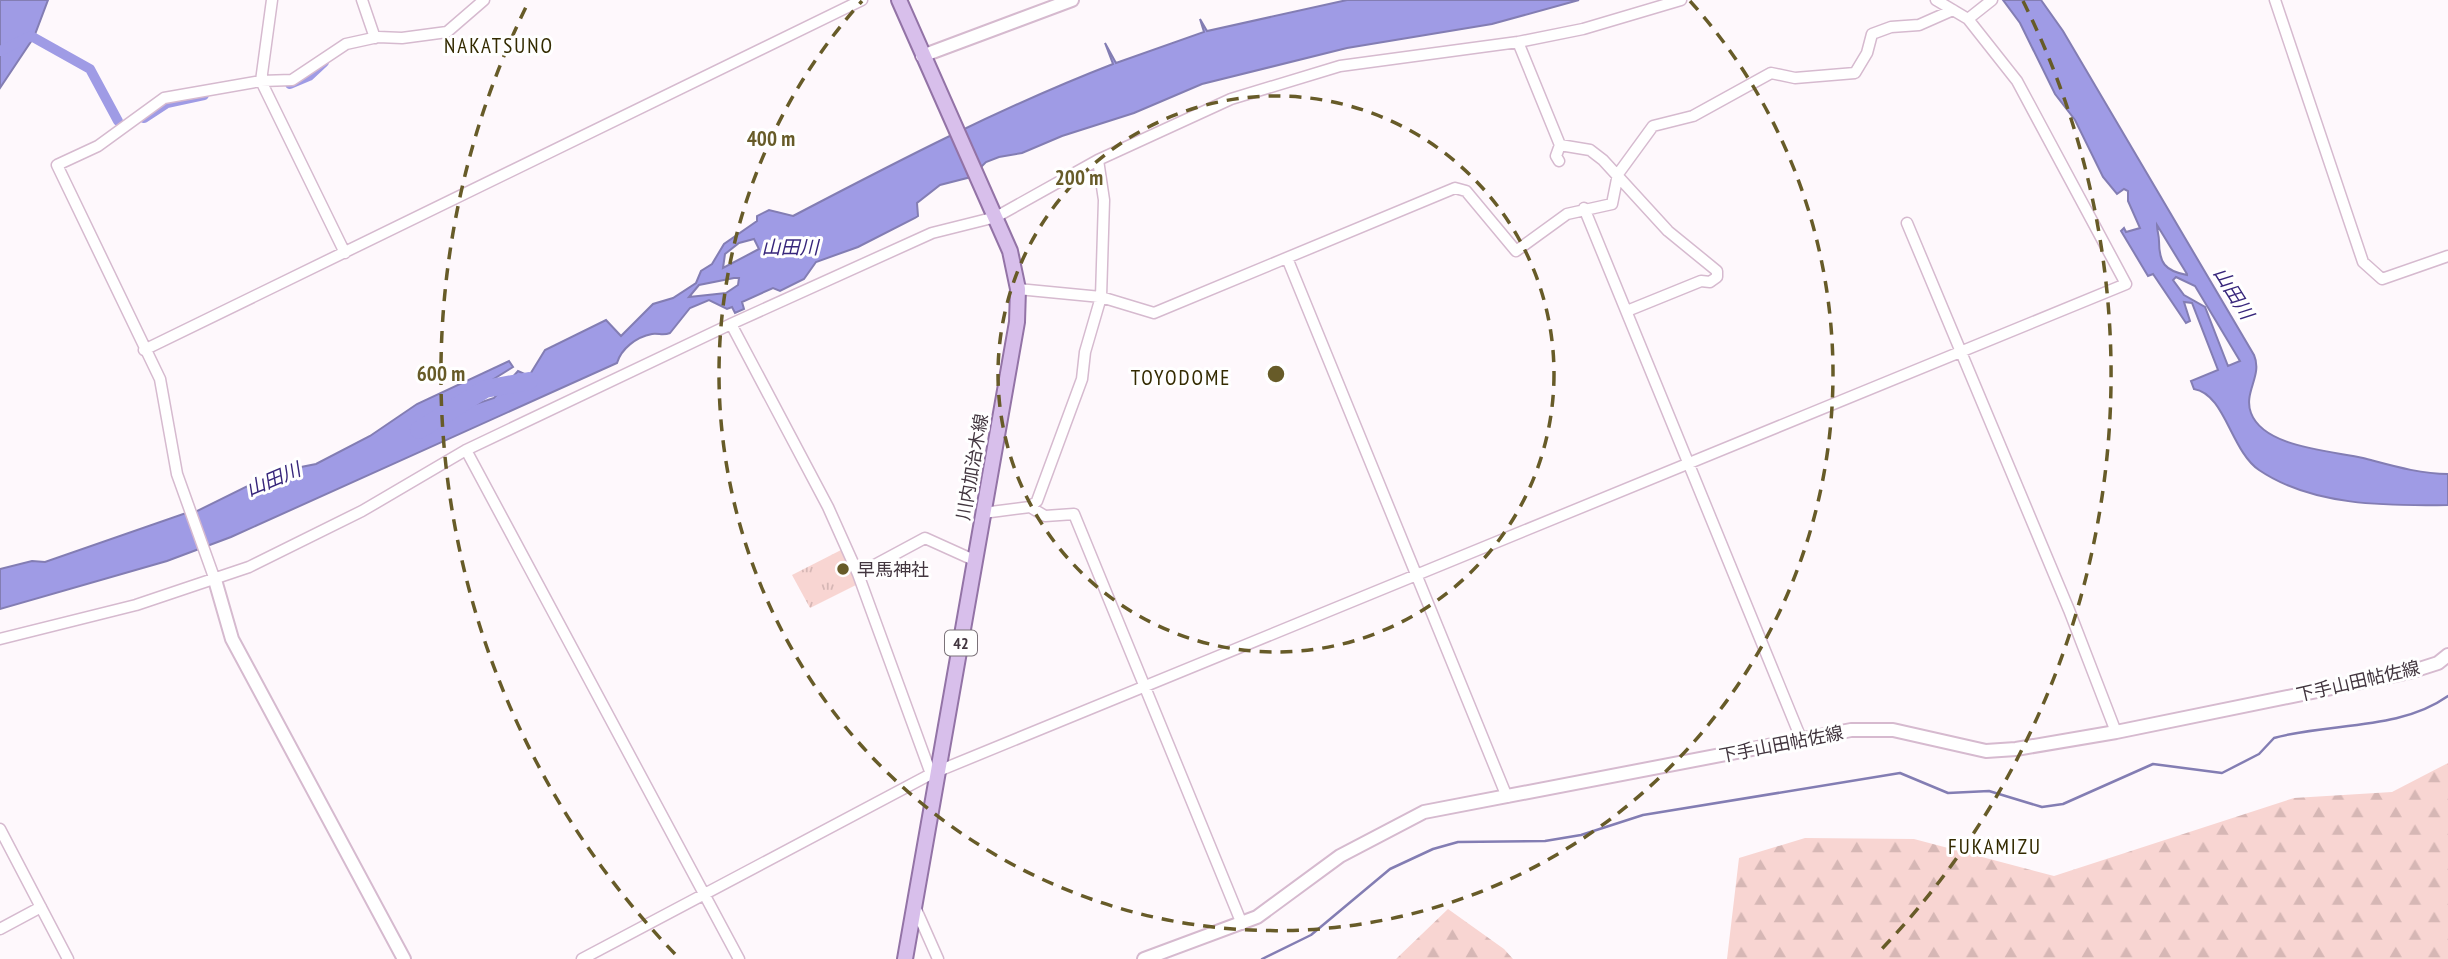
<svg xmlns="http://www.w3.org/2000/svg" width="2448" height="959" viewBox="0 0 2448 959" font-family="'PT Sans Narrow','Noto Sans JP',sans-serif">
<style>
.grass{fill:url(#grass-tufts)}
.forest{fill:url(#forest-firs)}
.water{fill:#9f9be5;stroke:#837db3;stroke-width:2;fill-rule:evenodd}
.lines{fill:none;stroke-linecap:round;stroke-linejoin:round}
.stream{stroke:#837db3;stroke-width:2.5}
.canal{stroke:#9f9be5;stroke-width:10}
.river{stroke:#9f9be5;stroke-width:18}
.street-casing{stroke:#d6bacf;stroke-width:13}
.secondary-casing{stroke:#d6bacf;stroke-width:16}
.primary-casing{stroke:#9373a6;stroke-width:18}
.street{stroke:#fff;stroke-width:10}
.secondary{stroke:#fff;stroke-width:12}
.primary{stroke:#d8bfeb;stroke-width:14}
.ring{fill:none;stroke:#675b28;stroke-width:3.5;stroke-dasharray:12 9}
.poi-dot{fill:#675b28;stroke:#fff;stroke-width:2.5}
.labels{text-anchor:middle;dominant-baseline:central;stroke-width:6;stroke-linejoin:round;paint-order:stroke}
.shield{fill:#fff;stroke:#7b7279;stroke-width:2}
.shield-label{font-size:16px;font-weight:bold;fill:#42363f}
.street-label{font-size:18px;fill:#42363f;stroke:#fff}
.poi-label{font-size:18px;fill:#42363f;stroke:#fff;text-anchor:start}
.water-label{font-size:19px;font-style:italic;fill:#37267b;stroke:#fff}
.quarter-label{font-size:21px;letter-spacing:2px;fill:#332a00;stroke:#fff}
.centre{fill:#675b28;stroke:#fff;stroke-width:3.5}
.ring-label{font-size:21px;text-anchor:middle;font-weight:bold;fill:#675b28;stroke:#fff;stroke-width:6;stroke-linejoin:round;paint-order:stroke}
</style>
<defs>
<pattern id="grass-tufts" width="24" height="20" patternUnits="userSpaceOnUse" patternTransform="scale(1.75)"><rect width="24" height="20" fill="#f8d5d2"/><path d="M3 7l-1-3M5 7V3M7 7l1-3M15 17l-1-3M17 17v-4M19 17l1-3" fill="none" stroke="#d6b7b5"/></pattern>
<pattern id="forest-firs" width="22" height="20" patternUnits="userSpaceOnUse" patternTransform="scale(1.75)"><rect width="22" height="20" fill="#f8d5d2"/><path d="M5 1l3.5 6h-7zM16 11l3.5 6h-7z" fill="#d6b7b5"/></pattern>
</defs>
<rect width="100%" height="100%" fill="#fef8fc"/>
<path class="grass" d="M843,549L858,584L810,608L792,575Z"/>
<path class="forest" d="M2448,763V959H1727L1739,858L1805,838L1914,839L2054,876L2294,798L2392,792Z
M1448,909L1504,949L1513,959H1396Z"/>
<path class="water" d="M0,0H48L34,37L0,88Z
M1347,0H1579L1492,24L1347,48L1202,84L1134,113L1062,136L1022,153L999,157L986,162L971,177L940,185L917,203L918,216L915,218L858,247L816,262L804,279L780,291L773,288L742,302L744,309L735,313L732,307L727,309L709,300L690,308L670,333C663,336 659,333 652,334C636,337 621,349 617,363L231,537L167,561L0,609V569L32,561L45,562L186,513L187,516L276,472L316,464L370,436L417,404L509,361L513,367L444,410L440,416L494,398L518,371L529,376L545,350L606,320L621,336L653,304L673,298L696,283L701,271L712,264L724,244L757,221V216L769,210L793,216C898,161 1002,107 1113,64L1105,43L1116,63L1204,32L1200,19L1207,31ZM754,239L759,249L723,268L725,254L739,243ZM734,278H739L738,285L726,293L689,297L699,285Z
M2003,0H2041L2063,31L2254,355C2263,376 2243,392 2251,413C2264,448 2333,451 2363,458C2390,465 2419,474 2448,474V505C2386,506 2312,506 2259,470C2231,451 2225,394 2194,389L2191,381L2218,370L2192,303L2184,302L2190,321L2186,323L2153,274L2148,276L2121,231L2124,228L2126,232L2140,228L2128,201V191L2124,189L2117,194L2103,177L2075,120L2055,94L2020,23ZM2157,225L2187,274V275C2165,271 2159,263 2159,241C2159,235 2157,231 2157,225ZM2176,277L2195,286L2240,361L2228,366L2205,307L2184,295L2173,280Z"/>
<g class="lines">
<path class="stream" d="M1262,959L1311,935L1390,869L1433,849L1458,842L1545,841L1581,835L1643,815L1900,773L1948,793L1989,791L2042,807L2063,804L2153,764L2222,773L2259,754L2274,738C2330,722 2399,731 2448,696"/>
<path class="canal" d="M0,51L31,36L90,69L118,121
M290,84L309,76L324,62
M144,118L167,103L204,95"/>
<path class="river" d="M419,430L485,389L529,381"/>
<g class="street-casing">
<path id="street" d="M272,0L261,81L345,253
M362,0L375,38
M2275,0L2363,262L2382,279L2448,256
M1968,19L1992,0
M1518,42L1560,145L1590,150L1603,160L1668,231L1717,271V277L1710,282L1701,281L1627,311
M1559,161L1556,156L1560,145
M1584,208L1802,741
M1907,223L2069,610L2116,732
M1287,258L1507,797
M1018,289L1101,297L1154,313L1455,188L1466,191L1516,251L1567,214L1612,204L1618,174L1653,126L1693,116L1771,73L1795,78L1855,73L1867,53L1872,34L1891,27L1919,25L1953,10
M731,324L828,507L858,574L931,774
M144,350L862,0
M466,450L739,959
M1030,507L1045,516L1074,514L1242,924
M983,513L1030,507L1037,501L1082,379L1085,352L1101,297L1104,200L1098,160
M858,574L925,538L976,561
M215,580L177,474L160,379L57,165L98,146L164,98L261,81L292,80L346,44L378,37L402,38L447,32L484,0
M0,639L136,605L249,567L362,511L466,450L731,324L932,233L996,217L1098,160L1231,99L1340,66L1518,42L1583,29L1681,0
M0,829L68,959
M915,907L938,959
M0,929L41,907
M582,959L931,774L2126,284L2017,81L1968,19L1936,0"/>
</g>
<g class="secondary-casing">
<path id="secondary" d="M922,56L1072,0
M215,580L232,639L404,959
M1144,959L1257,917L1340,856L1424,812L1851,730H1893L1986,751L2016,749L2116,732L2410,672L2438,663L2448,655"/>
</g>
<g class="primary-casing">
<path id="primary" d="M899,0L1010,251L1018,289L1017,322L905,959"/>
</g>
<use href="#street" class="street"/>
<use href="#secondary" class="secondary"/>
<use href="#primary" class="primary"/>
</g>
<g class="ring">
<circle cx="1276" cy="374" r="278"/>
<path d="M1690 1A557 557 0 1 1 862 1"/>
<path d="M675 954A835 835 0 0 1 529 1M2023 1A835 835 0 0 1 1877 954"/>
</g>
<circle class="poi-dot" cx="843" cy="569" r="7"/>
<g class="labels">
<rect class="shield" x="945" y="630.5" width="32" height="25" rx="5"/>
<g class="shield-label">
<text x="961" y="643">42</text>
</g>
<g class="street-label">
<text transform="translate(972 467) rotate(-80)">川内加治木線</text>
<text transform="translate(2358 681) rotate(-13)">下手山田帖佐線</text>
<text transform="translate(1781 744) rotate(-11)">下手山田帖佐線</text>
</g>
<g class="poi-label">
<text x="857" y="569">早馬神社</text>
</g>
<g class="water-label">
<text x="790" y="247">山田川</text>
<text transform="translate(2234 293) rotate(58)">山田川</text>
<text transform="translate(273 479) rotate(-23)">山田川</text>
</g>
<g class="quarter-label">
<text x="499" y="45">NAKATSUNO</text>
<text x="1181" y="377">TOYODOME</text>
<text x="1995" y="846">FUKAMIZU</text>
</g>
</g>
<circle cx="1276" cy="374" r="10" class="centre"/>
<g class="ring-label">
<text x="771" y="146">400 m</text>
<text x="1079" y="185">200 m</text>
<text x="441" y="381">600 m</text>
</g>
</svg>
